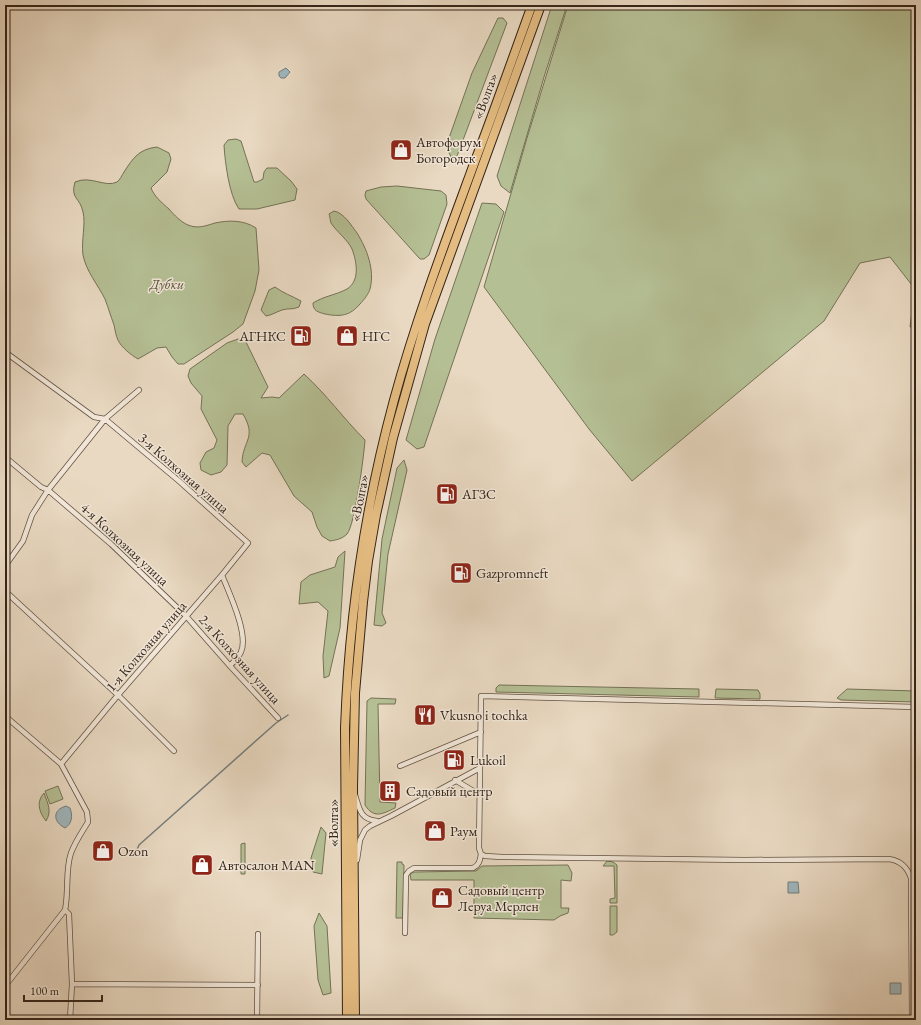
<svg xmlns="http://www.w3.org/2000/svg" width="921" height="1025" viewBox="0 0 921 1025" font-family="'EB Garamond',serif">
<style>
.green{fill:#b5bf94;stroke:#747256}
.water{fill:#9fb7bf;stroke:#747d7d}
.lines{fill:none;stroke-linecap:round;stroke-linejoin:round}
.stream{stroke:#747d7d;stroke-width:1.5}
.minor-casing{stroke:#615243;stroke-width:6}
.trunk-casing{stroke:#342519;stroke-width:10}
.minor{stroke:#f1e6d7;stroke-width:4.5}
.trunk{stroke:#e4bc81;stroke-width:8}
.labels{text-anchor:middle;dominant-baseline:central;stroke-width:3;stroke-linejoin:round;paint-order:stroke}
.street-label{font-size:14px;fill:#342519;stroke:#f1e6d7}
.poi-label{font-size:14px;fill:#342519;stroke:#f1e6d7;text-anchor:start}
.park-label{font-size:14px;font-style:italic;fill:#544c38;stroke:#f1e6d7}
</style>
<rect width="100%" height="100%" fill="#e9d9c2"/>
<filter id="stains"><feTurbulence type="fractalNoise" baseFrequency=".005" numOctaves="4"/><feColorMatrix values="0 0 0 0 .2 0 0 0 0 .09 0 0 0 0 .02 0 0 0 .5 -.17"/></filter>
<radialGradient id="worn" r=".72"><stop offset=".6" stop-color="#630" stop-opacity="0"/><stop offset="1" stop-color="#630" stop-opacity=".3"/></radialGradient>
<path class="green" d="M552,5H567L544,77L510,193L501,186L497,176Z
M568,5H916V327H910L915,289L890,257L860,263L824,321L632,481L589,429L484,287L527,138Z
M498,18H503L507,23L454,164L448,150L449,138L472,73Z
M236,139L241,141L254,182H257L263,179L264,172L267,168H277L291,181L297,189L295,200L257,209H239C229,195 225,162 224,145L228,140Z
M157,147L169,153L171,159L167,172L151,188C154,196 162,203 169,209C174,215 181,222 188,225C198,229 205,226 215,223C229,220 244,220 256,228L259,270L255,291L243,324L233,332L184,364H178L172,357L166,347L157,348L138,359C131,355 121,347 118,340C116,336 115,330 114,325C111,317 108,307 105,299C98,285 86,271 83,255C81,241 86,224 83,212C80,197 70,199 75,182C91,175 105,188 117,182C120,180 122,175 124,172C133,158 139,149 157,147Z
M397,186L441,191L446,195L447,204L429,255L424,259H420L366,199L365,195L366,191L381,187Z
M482,203L496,204L504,212L424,447L417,449L406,440L435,339Z
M334,211C344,213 351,225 357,233C367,249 375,270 370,289C369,293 364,300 360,304C350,316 340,317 325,314C318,312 313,311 313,303C324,296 336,295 347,289C360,281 357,262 352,249C348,240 336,231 331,223C330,220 330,216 329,214Z
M275,287C283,293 292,296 301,301L299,307C292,310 288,308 282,310C276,312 272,315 266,316L261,310L269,290Z
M238,339L246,342L268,387L261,398L272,397L279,398L304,374C326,394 344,419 365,440C364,455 355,525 347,534C342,539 336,540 330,541L322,536L317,527L312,512L294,496L270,455L262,453L246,467L242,462C243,440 257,438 243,414H235L228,426L227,465L221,472L211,475L201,470L200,463L206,452L214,448L217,440L201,409L202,396L191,383L188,376L190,369L227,343Z
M404,460L407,470L388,554L382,613L386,623L382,626L374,625L382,539L397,468Z
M345,551L340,628L329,676L324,678L323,656L328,611L318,602L299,604L301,582L310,575L335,567L338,557Z
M499,685L699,689V697L496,692V688Z
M716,689L758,690L760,694V699L715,698Z
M847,689L916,691V702L841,700L837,698Z
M371,698L396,699L395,704H378L380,802L396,803L395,808C382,814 374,819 365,805L367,701Z
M58,786L63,799L50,804L45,791Z
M44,793C48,804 52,811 46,821C39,812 36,802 44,793Z
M321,827L326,833L322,874L313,872L311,858Z
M245,843V874H241V844Z
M607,861L613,862L617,865V903H610V899L615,898L614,866H603Z
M397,862H402V864L404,865L403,918H396Z
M568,865L572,873L571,881L561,880V908H569L568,913L560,916L554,920L474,918V880H411L410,874L414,872L476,871L482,866Z
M610,906H617V932L613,935H610Z
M319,913L327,926L331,993L323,995L318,980L314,926Z"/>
<path class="water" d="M286,68L290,72L285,78H281L279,76V72Z
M66,806L70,808C73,816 72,824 65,828C53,822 52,810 66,806Z
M788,882H798L799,893H788Z
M890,983H901V994H890Z"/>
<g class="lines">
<path class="stream" d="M136,852L139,845L276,723L288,715"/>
<g class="minor-casing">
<path id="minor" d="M5,352L94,417L105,419L179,481L248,543L222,575L118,695L61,764
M5,457L41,487L48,490L111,544L186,616L230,666L278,718
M5,566L23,541L32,515L48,490L105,419L139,390
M222,575C229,593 249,634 241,652C239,657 233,662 230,666
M5,591L118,695L174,751
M5,716L61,764L87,812L88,822C82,832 75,842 71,853C65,870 69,892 65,910L5,986
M400,766L481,732
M455,780L480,795
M355,795C360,810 360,819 377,821
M357,860L360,840L365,830L370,826L391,816L480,768
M65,910L69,914L72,984L70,1020
M405,933L406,875L409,871L414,868H473C479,865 480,861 481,854
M72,984L258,985
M257,1020L258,934
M912,1020L911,878C907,867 901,861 889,859L745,860L502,857L485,856L481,854L479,848L481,696L916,707"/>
</g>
<g class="trunk-casing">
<path id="trunk" d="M347,1020L345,728C349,617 365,507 394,400C416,319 446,240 475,161C495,109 513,57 532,5
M355,1020L353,788L355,693L363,602L368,561L376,515L393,438L425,324L541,5"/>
</g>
<use href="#minor" class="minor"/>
<use href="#trunk" class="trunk"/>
</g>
<defs>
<g id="shop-square" transform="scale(1.15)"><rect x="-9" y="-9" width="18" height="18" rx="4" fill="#8f2418" stroke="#f1e6d7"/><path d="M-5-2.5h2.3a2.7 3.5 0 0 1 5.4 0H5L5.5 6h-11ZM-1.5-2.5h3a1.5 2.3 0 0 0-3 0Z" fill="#fff"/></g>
<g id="fuel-square" transform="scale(1.15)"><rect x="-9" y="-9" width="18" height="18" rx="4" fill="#8f2418" stroke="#f1e6d7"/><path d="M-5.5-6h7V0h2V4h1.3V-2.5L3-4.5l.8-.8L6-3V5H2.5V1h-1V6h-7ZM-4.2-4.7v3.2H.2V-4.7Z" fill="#fff"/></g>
<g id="restaurant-square" transform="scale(1.15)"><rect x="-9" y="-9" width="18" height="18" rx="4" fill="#8f2418" stroke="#f1e6d7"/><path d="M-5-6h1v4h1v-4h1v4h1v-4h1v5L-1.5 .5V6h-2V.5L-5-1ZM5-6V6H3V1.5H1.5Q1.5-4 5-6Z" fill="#fff"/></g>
<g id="building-square" transform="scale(1.15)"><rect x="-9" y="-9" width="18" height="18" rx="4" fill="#8f2418" stroke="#f1e6d7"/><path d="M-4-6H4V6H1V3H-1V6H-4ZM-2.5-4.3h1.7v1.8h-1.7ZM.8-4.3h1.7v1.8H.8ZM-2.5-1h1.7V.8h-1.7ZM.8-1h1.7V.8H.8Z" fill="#fff"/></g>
</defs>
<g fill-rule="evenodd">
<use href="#shop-square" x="401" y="150"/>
<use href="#fuel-square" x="301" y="336"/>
<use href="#shop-square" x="347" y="336"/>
<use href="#fuel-square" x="447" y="494"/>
<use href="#fuel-square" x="461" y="573"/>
<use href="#restaurant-square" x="425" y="715"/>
<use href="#fuel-square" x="454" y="760"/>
<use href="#building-square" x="390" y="791"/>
<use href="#shop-square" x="435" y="831"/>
<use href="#shop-square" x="103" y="851"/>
<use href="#shop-square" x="202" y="865"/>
<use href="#shop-square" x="442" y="898"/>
</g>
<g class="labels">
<g class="street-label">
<text transform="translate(485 96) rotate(-70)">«Волга»</text>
<text transform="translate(184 473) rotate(41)">3-я Колхозная улица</text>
<text transform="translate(359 498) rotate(-79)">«Волга»</text>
<text transform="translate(125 544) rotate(43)">4-я Колхозная улица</text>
<text transform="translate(146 646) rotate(-49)">1-я Колхозная улица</text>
<text transform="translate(240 659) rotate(48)">2-я Колхозная улица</text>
<text transform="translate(333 823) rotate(-90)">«Волга»</text>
</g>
<g class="poi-label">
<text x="416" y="142">Автофорум<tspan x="416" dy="16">Богородск</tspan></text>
<text x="286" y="336" text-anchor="end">АГНКС</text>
<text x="362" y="336">НГС</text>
<text x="462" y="494">АГЗС</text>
<text x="476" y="573">Gazpromneft</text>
<text x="440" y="715">Vkusno i tochka</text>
<text x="470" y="760">Lukoil</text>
<text x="406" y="791">Садовый центр</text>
<text x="450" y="831">Раум</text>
<text x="118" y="851">Ozon</text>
<text x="218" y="865">Автосалон MAN</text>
<text x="458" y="890">Садовый центр<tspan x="458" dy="16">Леруа Мерлен</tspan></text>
</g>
<g class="park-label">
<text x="167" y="284">Дубки</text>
</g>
</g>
<rect width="921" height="1025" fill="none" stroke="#e9d9c2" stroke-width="20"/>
<rect x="6" y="6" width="909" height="1013" fill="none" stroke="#342519" stroke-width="2"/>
<rect x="10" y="10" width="901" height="1005" fill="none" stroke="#342519"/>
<path d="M24 995v6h78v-6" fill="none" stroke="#342519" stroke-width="2"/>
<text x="30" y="995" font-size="12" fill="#342519" stroke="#f1e6d7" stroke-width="3" paint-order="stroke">100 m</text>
<rect width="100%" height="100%" filter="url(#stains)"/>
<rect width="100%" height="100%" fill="url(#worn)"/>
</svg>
